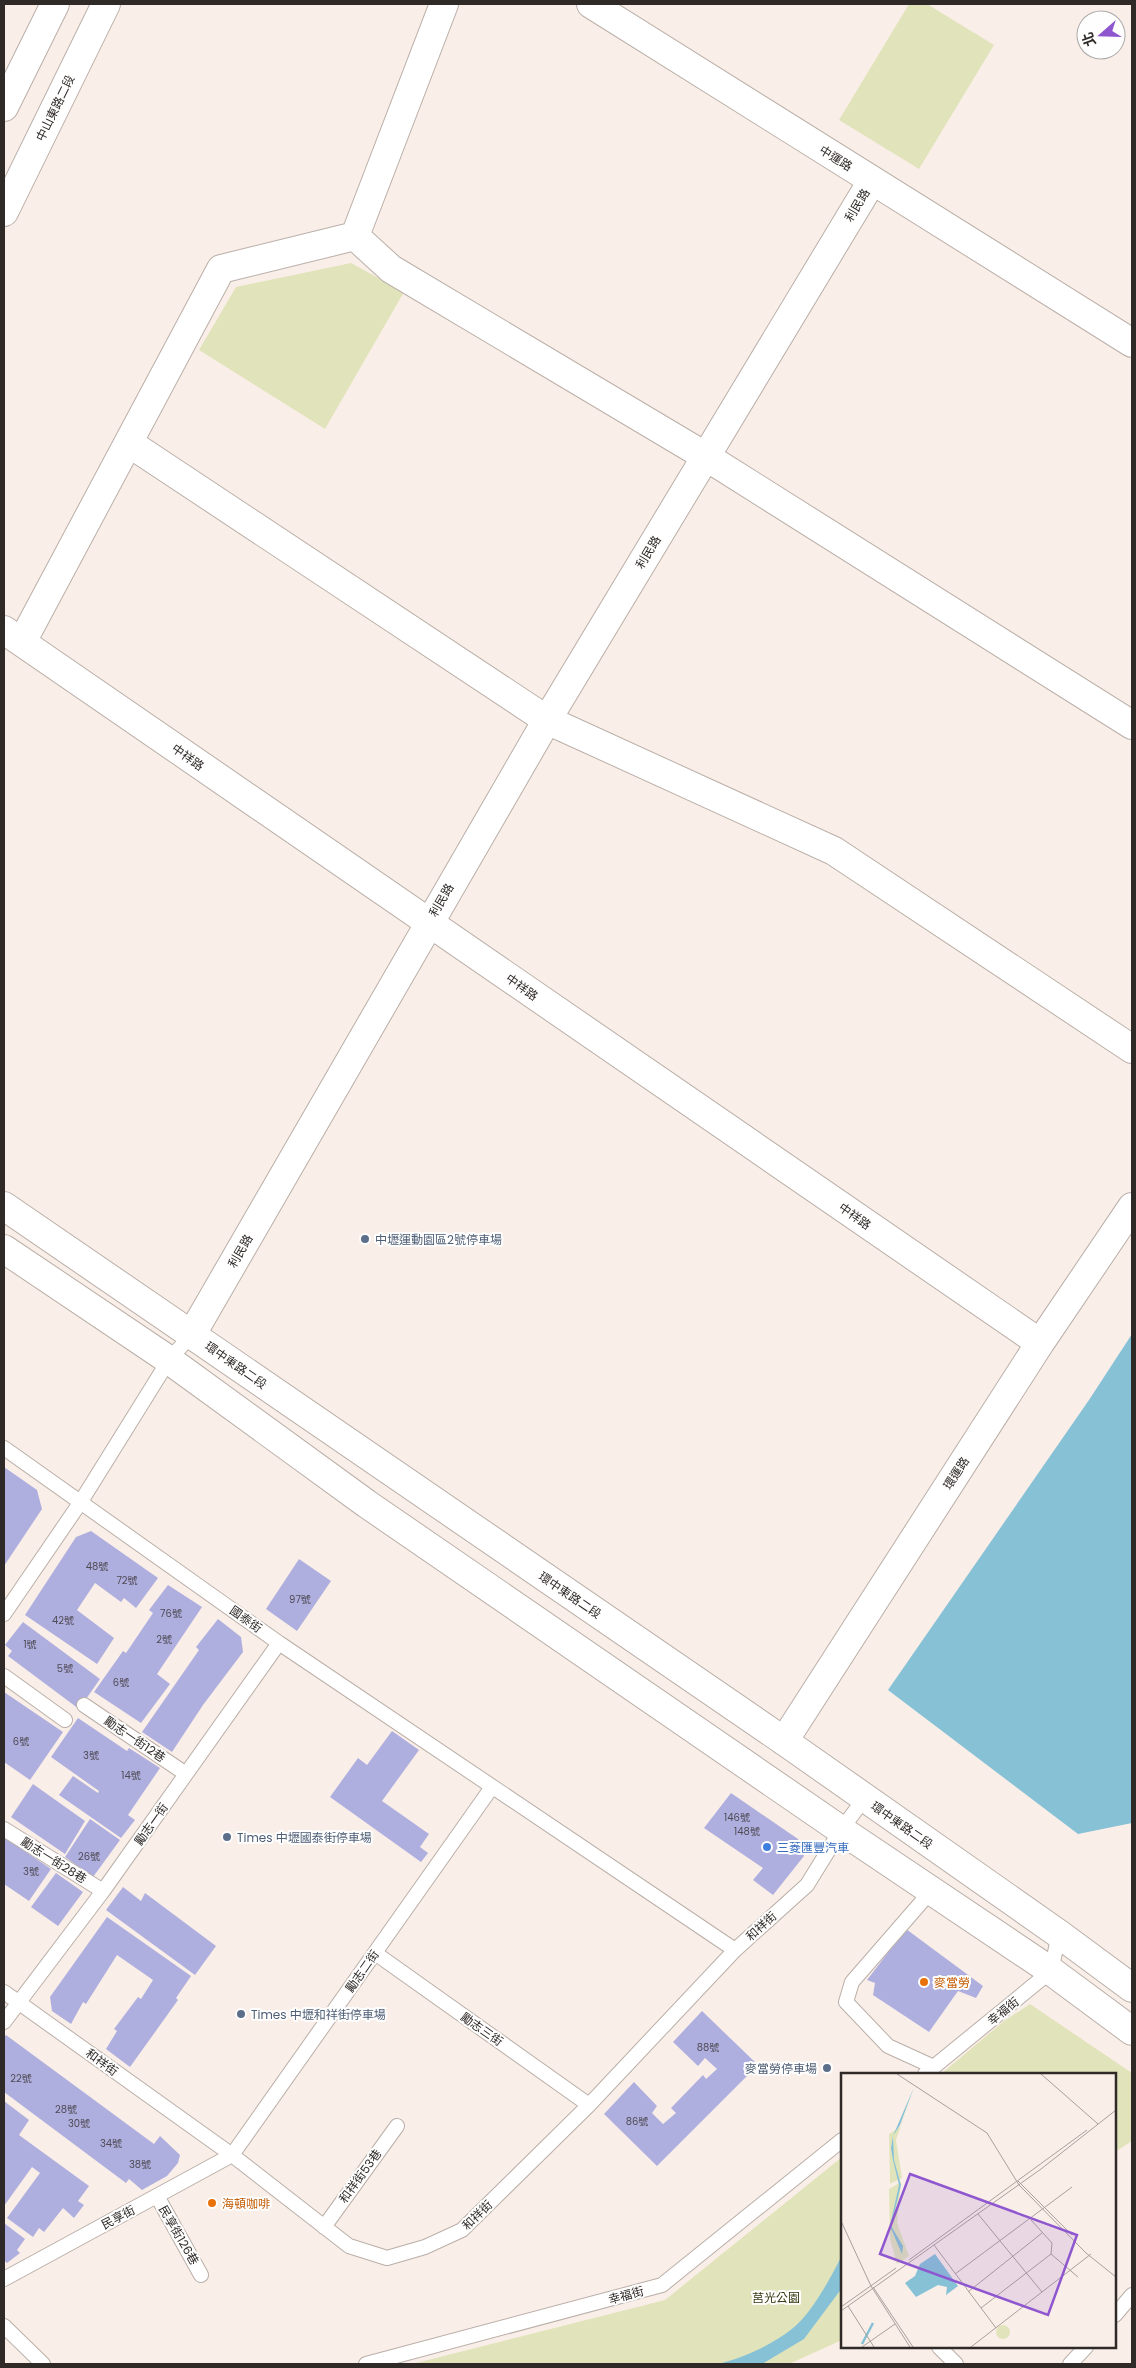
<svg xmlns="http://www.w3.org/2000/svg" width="1136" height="2368" viewBox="0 0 1136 2368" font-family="Poppins,'Noto Sans TC',sans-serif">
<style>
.green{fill:#e1e4bb}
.water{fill:#86c1d6}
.building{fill:#afafdf}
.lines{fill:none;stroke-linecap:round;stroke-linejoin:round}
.lane-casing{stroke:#baafa8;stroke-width:16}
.street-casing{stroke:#baafa8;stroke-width:30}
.secondary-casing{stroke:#baafa8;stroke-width:30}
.lane{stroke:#fff;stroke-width:14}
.street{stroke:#fff;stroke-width:28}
.secondary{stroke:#fff;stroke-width:28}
.service-dot{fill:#5c6f8a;stroke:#fefefe;stroke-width:2}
.shop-dot{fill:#3f7fe0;stroke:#fefefe;stroke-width:2}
.food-dot{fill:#e8710a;stroke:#fefefe;stroke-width:2}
.labels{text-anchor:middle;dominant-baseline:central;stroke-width:4;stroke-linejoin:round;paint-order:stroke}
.number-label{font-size:10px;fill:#4f4b56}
.street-label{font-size:12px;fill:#2f2a28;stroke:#fefefe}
.service-label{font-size:12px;fill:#4e5e75;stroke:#fefefe;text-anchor:start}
.shop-label{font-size:12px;fill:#366cbe;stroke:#fefefe;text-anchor:start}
.food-label{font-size:12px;fill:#c56008;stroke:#fefefe;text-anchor:start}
.park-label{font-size:12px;fill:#33340c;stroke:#fefefe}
.inset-river{fill:none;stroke:#86c1d6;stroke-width:2.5}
.inset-road{fill:none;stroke:#a9a09b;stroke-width:1}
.view{fill:#8f57cf;fill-opacity:0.15;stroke:#8f57cf;stroke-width:2.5}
.inset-edge{fill:none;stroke:#2f2a28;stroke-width:2.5}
</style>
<rect width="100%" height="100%" fill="#faeee8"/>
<path class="green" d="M909,4H927L994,45L919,169L839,120Z
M351,263L404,292L325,429L199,350L236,287Z
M1030,2004L1132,2073V2141L1115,2152V2074H941L1004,2021Z
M842,2157V2340L789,2364H412L665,2300Z"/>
<path class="water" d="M1132,1334V1823L1078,1834L888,1690L1089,1400Z
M842,2255V2288L804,2339L762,2364H717C743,2358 772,2345 793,2328C811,2314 832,2276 842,2255Z"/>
<path class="building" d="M4,1467L37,1490L42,1509L4,1566Z
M91,1531L158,1578L136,1608L124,1598L121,1602L95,1583L77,1610L114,1638L97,1664L25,1615L76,1537Z
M299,1559L331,1581L297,1631L266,1609Z
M168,1585L202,1607L157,1674L170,1684L141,1723L94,1692L123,1651L126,1653L153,1613L149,1610Z
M218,1619L241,1637L243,1652L203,1705L172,1752L142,1732L199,1650L196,1647Z
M23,1622L100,1679L79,1709L8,1656L12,1651L5,1645Z
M4,1692L63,1732L30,1780L4,1762Z
M78,1718L127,1751L129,1748L160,1768L128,1815L135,1820L121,1838L59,1795L73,1776L98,1793L99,1791L51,1757Z
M392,1731L419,1750L382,1801L429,1834L420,1847L428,1853L421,1862L330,1797L358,1758L367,1765Z
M33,1784L85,1821L65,1854L11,1817Z
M731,1793L798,1839L804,1856L773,1895L753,1880L763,1868L704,1828Z
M90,1819L120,1840L93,1877L65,1857Z
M4,1837L51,1869L29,1901L4,1884Z
M56,1873L83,1892L58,1926L31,1907Z
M123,1887L141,1901L145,1893L216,1946L195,1975L106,1910Z
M107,1917L191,1976L176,1998L178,2000L130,2067L106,2049L117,2031L114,2029L138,1997L141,1999L153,1980L117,1955L86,2004L83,2002L82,2004L71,2024L52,2011L50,1997Z
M906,1929L983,1986L976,1998L958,1991L929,2032L873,1995L875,1983L867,1980Z
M702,2011L758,2065L657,2166L604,2114L634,2082L657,2106L652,2113L663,2124L676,2113L671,2108L703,2075L706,2079L717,2069L705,2058L698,2066L673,2042Z
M6,2035L154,2144L160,2136L180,2155L178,2163L167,2176L142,2190L129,2179L126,2183L4,2092V2038Z
M4,2101L29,2120L19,2135L89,2186L78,2201L84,2205L74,2218L63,2208L44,2232L39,2228L33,2237L7,2218L40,2173L32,2167L4,2206Z
M4,2223L25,2239L17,2250L20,2253L7,2263L4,2260Z"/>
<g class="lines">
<g class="lane-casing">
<path id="lane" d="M4,1448L279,1643L735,1950
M4,1614L80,1503L169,1360L192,1334
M4,1676L65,1720
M84,1705L186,1774
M4,1829L103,1891
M932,1890L852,1982L846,2002L888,2046L934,2067
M375,1953L589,2105
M4,1992L232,2155L349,2246L387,2258L425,2247L462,2230L589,2105L735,1950L807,1885L841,1830L864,1799
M4,2022L103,1891L279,1643
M925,2074L1051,1971L1059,1934
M157,2196L201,2275
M324,2227L397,2126
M4,2279L232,2155L492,1787
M1115,2315L1132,2295
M4,2326L43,2364
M939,2347L956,2364
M366,2364L662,2285L842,2140
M1070,2364L1086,2347"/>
</g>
<g class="street-casing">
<path id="street" d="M591,4L1132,343
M355,236L391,269L705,456L1132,725
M129,443L547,720L834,851L1132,1049
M4,630L1040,1343
M22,642L221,269L355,236L444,4
M192,1334L547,720L872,181
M784,1741L1040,1343L1132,1207"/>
</g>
<g class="secondary-casing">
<path id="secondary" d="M4,107L55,4
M4,212L106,4
M4,1206L784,1741L1059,1934L1132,1988
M4,1249L169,1360L367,1504L841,1830L1051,1971L1132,2031"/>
</g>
<use href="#lane" class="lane"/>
<use href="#street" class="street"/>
<use href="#secondary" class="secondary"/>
</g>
<g class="service-dot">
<circle cx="365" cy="1239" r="5"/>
<circle cx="227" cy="1837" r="5"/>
<circle cx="241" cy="2014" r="5"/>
<circle cx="827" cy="2068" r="5"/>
</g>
<circle class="shop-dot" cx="767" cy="1847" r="5"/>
<g class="food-dot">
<circle cx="924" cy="1982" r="5"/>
<circle cx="212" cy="2203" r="5"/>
</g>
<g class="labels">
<g class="number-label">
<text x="97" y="1566">48號</text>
<text x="127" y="1580">72號</text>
<text x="300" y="1599">97號</text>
<text x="171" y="1613">76號</text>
<text x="63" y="1620">42號</text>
<text x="164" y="1639">2號</text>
<text x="30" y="1644">1號</text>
<text x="65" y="1668">5號</text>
<text x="121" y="1682">6號</text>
<text x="21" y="1741">6號</text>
<text x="91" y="1755">3號</text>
<text x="131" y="1775">14號</text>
<text x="737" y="1817">146號</text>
<text x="747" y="1831">148號</text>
<text x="89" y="1856">26號</text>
<text x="31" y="1871">3號</text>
<text x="708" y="2047">88號</text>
<text x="21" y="2078">22號</text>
<text x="66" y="2109">28號</text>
<text x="637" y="2121">86號</text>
<text x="79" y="2123">30號</text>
<text x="111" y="2143">34號</text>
<text x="140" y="2164">38號</text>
</g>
<g class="street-label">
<text transform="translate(55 108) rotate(-64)">中山東路二段</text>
<text transform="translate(836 158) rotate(32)">中運路</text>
<text transform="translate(857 205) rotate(-59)">利民路</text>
<text transform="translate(648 552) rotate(-59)">利民路</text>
<text transform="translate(188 757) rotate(35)">中祥路</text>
<text transform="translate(441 900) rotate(-60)">利民路</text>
<text transform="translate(522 987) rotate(35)">中祥路</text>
<text transform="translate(855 1216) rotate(35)">中祥路</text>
<text transform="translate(240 1251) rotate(-60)">利民路</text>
<text transform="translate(236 1365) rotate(35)">環中東路二段</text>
<text transform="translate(956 1473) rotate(-57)">環運路</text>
<text transform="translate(570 1595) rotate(34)">環中東路二段</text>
<text transform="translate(246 1619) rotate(35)">國泰街</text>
<text transform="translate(135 1739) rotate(34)">勵志一街12巷</text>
<text transform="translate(151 1824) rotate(-55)">勵志一街</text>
<text transform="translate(902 1825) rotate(35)">環中東路二段</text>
<text transform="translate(54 1860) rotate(32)">勵志一街28巷</text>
<text transform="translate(761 1926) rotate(-42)">和祥街</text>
<text transform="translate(362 1971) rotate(-55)">勵志二街</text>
<text transform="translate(1003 2011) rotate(-39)">幸福街</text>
<text transform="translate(482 2029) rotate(35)">勵志三街</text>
<text transform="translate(102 2062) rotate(36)">和祥街</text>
<text transform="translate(360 2176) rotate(-54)">和祥街53巷</text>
<text transform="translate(477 2215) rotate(-44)">和祥街</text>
<text transform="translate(118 2217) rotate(-28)">民享街</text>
<text transform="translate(179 2235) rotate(60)">民享街126巷</text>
<text transform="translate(626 2295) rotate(-15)">幸福街</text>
</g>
<g class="service-label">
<text x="375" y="1239">中壢運動園區2號停車場</text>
<text x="237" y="1837">Times 中壢國泰街停車場</text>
<text x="251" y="2014">Times 中壢和祥街停車場</text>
<text x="817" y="2068" text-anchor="end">麥當勞停車場</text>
</g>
<g class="shop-label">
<text x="777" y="1847">三菱匯豐汽車</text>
</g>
<g class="food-label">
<text x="934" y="1982">麥當勞</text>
<text x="222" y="2203">海頓咖啡</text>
</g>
<g class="park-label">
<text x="776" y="2297">莒光公園</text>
</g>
</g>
<g transform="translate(841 2073)">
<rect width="275" height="275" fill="#faeee8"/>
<path d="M73,15L55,67L61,105L49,111L48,61L59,54ZM60,109L56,150L68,183L56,191L49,166L48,116ZM155 259a7 7 0 1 1 14 0a7 7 0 1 1-14 0Z" fill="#e1e4bb"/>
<path d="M73,14L59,52L52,63L53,87L60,112L50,153L62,173L61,181L49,153L58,112L52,87L50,75L52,63ZM94,181L117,213L105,222L106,214L97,212L75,224L64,210L74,203L79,191Z" fill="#86c1d6"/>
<path class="inset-river" d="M21,271L32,250"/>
<path class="inset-road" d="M56,1L146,60L178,112L245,180L275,204M200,1L257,51M177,108L231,162M137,141L201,219M190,147L211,170L210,181L237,204M0,148L30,213L69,274M93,172L155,255M68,187L246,57M114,201L231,114M32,214L72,274M127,219L201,160M7,233L33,274M0,234L55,195M140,235L210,181M0,238L200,96L275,37M21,274L54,251M130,274L250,181"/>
<path class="view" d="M69,101L236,162L207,242L39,181Z"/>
<rect width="275" height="275" class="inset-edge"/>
</g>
<rect width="1136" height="2368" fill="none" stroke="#2f2a28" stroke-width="10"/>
<g transform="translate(1101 35) rotate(250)"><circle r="24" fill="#fefefe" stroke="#aba9a8"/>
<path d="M0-4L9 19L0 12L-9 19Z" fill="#8f57cf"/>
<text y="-8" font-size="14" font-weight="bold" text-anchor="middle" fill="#2f2a28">北</text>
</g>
</svg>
